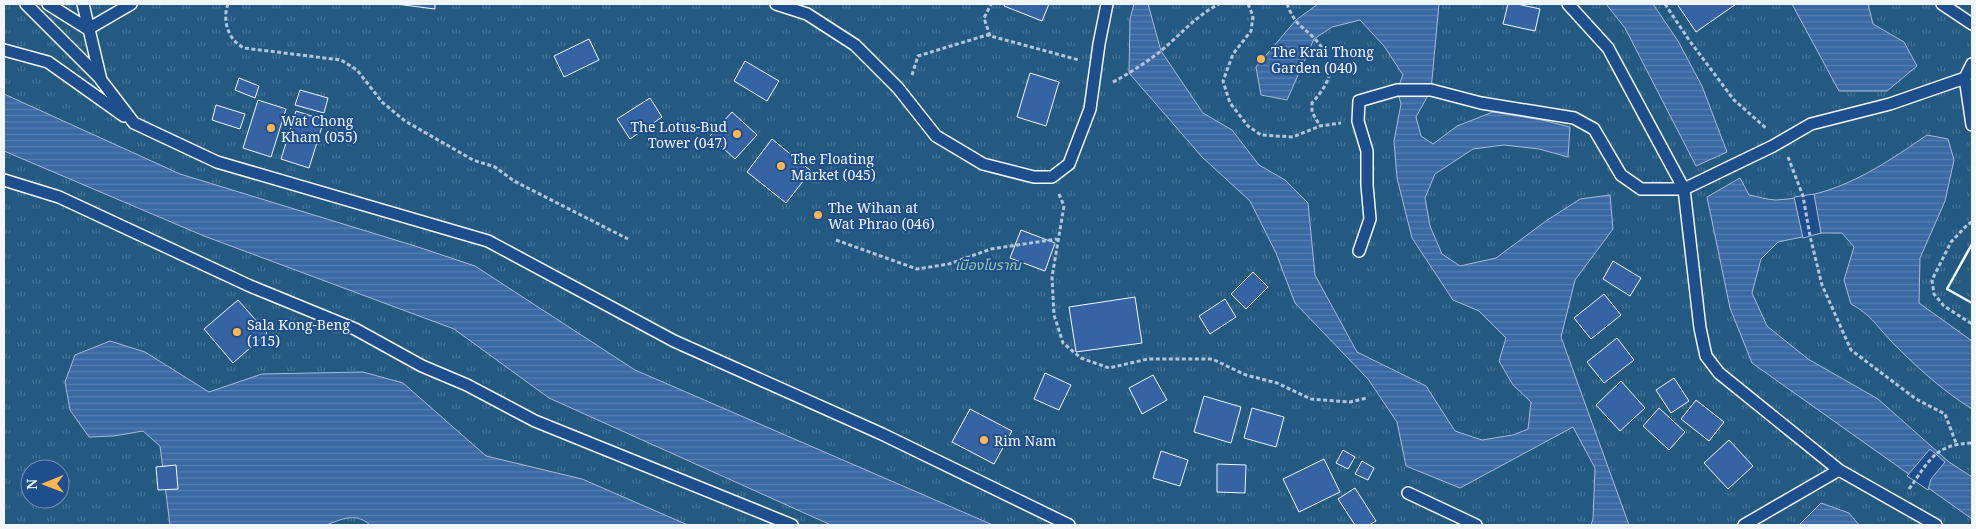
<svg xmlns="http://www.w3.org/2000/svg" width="1976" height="529" viewBox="0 0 1976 529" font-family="'Noto Serif','Noto Sans Thai',serif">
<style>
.park{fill:url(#park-tufts);stroke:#a8bbd7;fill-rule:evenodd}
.water{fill:url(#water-rules);stroke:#a8bbd7}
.pier{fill:#1f4e8c;stroke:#a8bbd7}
.building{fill:#3563a3;stroke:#f2f6ff}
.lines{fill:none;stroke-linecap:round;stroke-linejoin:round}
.lane-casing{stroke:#f2f6ff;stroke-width:14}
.path{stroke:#b3c4dc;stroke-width:3;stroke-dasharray:4 2.5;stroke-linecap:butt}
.lane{stroke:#1f4e8c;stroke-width:11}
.wall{stroke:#f2f6ff;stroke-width:2.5}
.poi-dot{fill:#ffb74d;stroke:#1f4e8c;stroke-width:2}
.labels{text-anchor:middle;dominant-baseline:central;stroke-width:4;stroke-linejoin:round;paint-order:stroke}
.poi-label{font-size:14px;fill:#f2f6ff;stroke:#1f4e8c;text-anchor:start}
.park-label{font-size:14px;font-style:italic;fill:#97c8a6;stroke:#1f4e8c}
</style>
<defs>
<pattern id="park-tufts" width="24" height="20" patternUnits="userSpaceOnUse" patternTransform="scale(1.25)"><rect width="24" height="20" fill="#245a82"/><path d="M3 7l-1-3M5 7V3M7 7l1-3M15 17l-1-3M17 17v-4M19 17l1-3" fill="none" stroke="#447295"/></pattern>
<pattern id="water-rules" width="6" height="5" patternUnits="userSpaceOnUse" patternTransform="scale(1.25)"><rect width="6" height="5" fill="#3b69a3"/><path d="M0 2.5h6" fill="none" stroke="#587fb1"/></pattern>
</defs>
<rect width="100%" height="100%" fill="#1f4e8c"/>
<path class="park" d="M4,4H1972V525H4ZM30,469H60V499H30Z"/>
<path class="water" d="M1134,4H1148L1161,51L1203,113L1232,130L1259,165L1285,180L1308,203L1315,275L1357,352L1426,386L1455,431L1482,440L1513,435L1528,429L1531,402L1513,385L1499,361L1506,338L1479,311L1453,300L1412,238L1397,178L1394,141L1401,104L1397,90L1403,75L1384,46L1360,20L1332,27L1314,39L1287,100L1261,95L1256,67L1296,20L1318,4H1439L1431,90L1416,117L1421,136L1433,144L1457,126L1493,112L1542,120L1570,127L1568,157L1539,149L1504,145L1473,149L1435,174L1425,198L1430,226L1442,254L1460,266L1496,258L1546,221L1580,199L1610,195L1613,229L1575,280L1561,337L1629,525H1591L1593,519L1595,468L1573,427L1460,488L1406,466L1397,422L1368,379L1295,303L1276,253L1250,201L1202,157L1129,73L1130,19Z
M1606,4H1653L1678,41L1702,86L1727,152L1696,166L1625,28Z
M1792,4H1868L1873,24L1904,42L1917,66L1887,91H1839Z
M4,94L180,174L415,246L475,266L635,370L993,525H831L549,398L454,329L204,236L4,151Z
M1927,135L1948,139L1954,160L1945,201L1920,258L1919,303L1972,341V409C1944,392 1913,364 1890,340C1875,324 1871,315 1851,304L1844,280L1854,247L1842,233H1821L1778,242L1761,259L1752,293L1767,326L1808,359L1878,399L1949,462L1972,477V519L1752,363L1730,308L1707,197L1740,178L1749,195C1757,196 1767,200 1776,200C1836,197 1879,168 1927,135Z
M110,341L145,352L209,392L262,374L363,372L403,383L486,456L582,479L688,525H370C356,512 342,519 326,525H170L160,446L143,431L114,436L89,437L70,410L65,382L75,355Z
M1821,503L1849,513L1859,525H1799Z"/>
<path class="pier" d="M1814,194L1821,233L1803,238L1794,197Z
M1930,449L1945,462L1931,479L1928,490L1907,476Z"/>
<path class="building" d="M396,4H435V9Z
M1005,4H1049L1042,21L1004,6Z
M1508,4H1517L1540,9L1535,31L1503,24Z
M1677,4H1736L1696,32Z
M589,39L599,60L564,77L554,56Z
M745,61L779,81L767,101L734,81Z
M1030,73L1059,82L1046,126L1017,117Z
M239,78L259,86L255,98L235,90Z
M300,90L328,98L324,113L295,105Z
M650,98L662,117L630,139L617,119Z
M258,100L286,109L271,157L243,148Z
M216,105L245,114L240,129L212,120Z
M296,111L324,120L309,168L281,159Z
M732,112L757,135L735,159L710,136Z
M772,139L811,171L786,203L747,172Z
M1021,230L1055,243L1045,271L1010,258Z
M1613,261L1641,278L1630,296L1603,279Z
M1253,272L1268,287L1246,309L1231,294Z
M1604,294L1621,315L1591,339L1574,318Z
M1135,297L1142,343L1076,352L1069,307Z
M1225,299L1236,317L1210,334L1199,316Z
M238,300L267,333L233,363L204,329Z
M1617,338L1634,360L1604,383L1587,362Z
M1045,373L1071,385L1059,410L1034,399Z
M1153,375L1167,400L1142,414L1129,388Z
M1674,378L1689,401L1671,413L1656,390Z
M1621,381L1645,408L1620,431L1596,405Z
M1204,396L1241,407L1231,443L1194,432Z
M1696,400L1724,422L1709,441L1681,419Z
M1252,408L1284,417L1276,447L1244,438Z
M1659,408L1685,432L1669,450L1643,426Z
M970,409L1012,431L994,464L952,442Z
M1729,440L1753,466L1728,489L1704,463Z
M1343,450L1355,457L1348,469L1336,463Z
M1161,451L1188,460L1180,486L1153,478Z
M1324,459L1340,492L1299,512L1283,479Z
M1362,461L1374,468L1368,480L1355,474Z
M1217,464L1246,465L1245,493L1217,492Z
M176,465L178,489L158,490L156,467Z
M1355,488L1376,521L1369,525H1355L1338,499Z"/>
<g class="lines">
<g class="lane-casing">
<path id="lane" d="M26,4L100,78
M48,4L88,29
M83,4L101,80L134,123L217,162L488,241L674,341L882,434L1069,525
M776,4L807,14L855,45L898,88L936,136L983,164L1034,177H1052L1069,164L1090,109L1099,44L1107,4
M1568,4L1608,48L1684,189L1700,328L1706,356L1719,373L1839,470L1936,525
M1942,4L1972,24
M88,29L131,4
M4,50L48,62L124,116
M1965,78L1972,125
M4,180L59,197L250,286L355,329L422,366L467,385L535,421L792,525
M1359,251L1370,219L1367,185V151L1358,121L1359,101L1397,90H1431L1481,103L1574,118L1594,129L1621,175L1641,189H1684L1773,146L1811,124L1890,104L1965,78L1972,64
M1408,493L1476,525
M1744,525L1839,470"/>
</g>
<path class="path" d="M228,4C222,20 228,40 244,48L341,60L357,70L382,102L405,121L473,160L495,167L514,181L628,239
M1248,4L1253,16L1251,31L1233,54L1223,81L1230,103L1248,126L1261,135L1293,137L1320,126L1341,123
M1287,4C1289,9 1292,16 1296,21C1301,27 1307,31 1313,37C1337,62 1334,78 1312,103V112L1320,126
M1665,4L1689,40L1734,100L1767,129
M990,36L984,18L991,4
M912,75L918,56L987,35L1079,60
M1113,82C1130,73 1147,62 1162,50C1181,34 1197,15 1219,4
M1788,157L1803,196L1810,236L1822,285L1851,350L1916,399L1945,414L1956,443
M1059,194L1064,206L1052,277L1054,315L1063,343L1081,358L1109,368L1148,359H1212L1246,375L1277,383L1311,399L1350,402L1367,398
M1972,222L1968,224L1951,242L1932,280L1934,294L1944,306L1972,324
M836,240L917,269L949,264L991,249L1057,239
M1909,489C1929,461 1935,444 1972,443"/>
<use href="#lane" class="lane"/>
<path class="wall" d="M1972,244L1947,289L1972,303"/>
</g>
<g class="poi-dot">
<circle cx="1261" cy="59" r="5"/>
<circle cx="271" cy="128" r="5"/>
<circle cx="737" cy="134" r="5"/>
<circle cx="781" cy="166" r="5"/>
<circle cx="818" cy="215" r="5"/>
<circle cx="237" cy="332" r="5"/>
<circle cx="984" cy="440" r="5"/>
</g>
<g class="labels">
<g class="poi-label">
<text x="1271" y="51">The Krai Thong<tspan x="1271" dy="16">Garden (040)</tspan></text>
<text x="281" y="120">Wat Chong<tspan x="281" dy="16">Kham (055)</tspan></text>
<text x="727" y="126" text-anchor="end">The Lotus-Bud<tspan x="727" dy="16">Tower (047)</tspan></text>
<text x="791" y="158">The Floating<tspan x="791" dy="16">Market (045)</tspan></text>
<text x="828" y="207">The Wihan at<tspan x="828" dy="16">Wat Phrao (046)</tspan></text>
<text x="247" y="324">Sala Kong-Beng<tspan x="247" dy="16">(115)</tspan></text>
<text x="994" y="440">Rim Nam</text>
</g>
<g class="park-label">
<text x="988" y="264">เมืองโบราณ</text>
</g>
</g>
<rect width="1976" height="529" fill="none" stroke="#f2f6ff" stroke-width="10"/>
<g transform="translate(45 484) rotate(269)"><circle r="24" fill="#1f4e8c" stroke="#7391ba"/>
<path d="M0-4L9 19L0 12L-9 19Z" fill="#ffb74d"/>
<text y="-8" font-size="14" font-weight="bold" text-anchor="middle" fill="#f2f6ff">N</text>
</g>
</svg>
